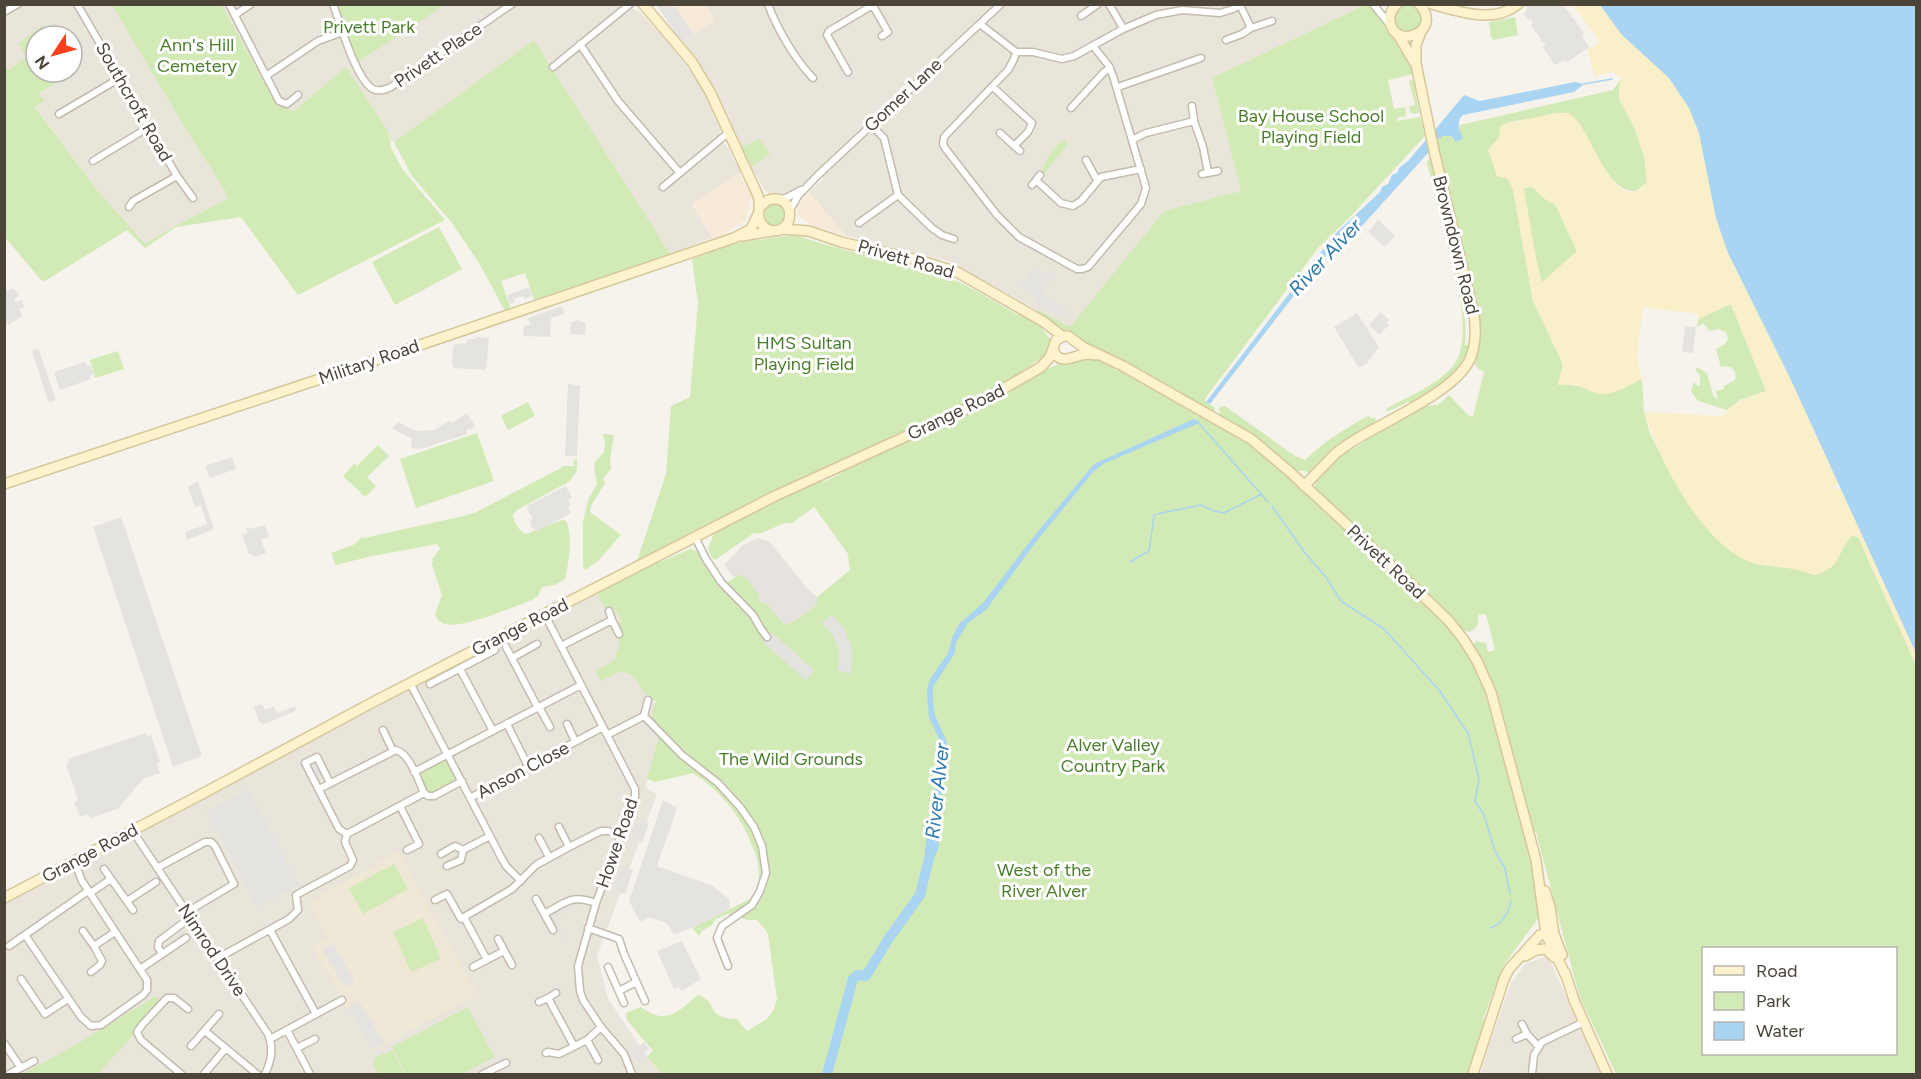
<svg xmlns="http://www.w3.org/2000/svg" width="1921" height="1079" viewBox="0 0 1921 1079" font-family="Figtree,sans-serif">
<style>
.residential{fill:#eae5da;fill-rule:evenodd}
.commercial{fill:#f7ead8}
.industrial{fill:#e6e2dd}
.education{fill:#efe8d6}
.green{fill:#d2eab5;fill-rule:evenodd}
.sand{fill:#f9efc9;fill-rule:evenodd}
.parking{fill:#e5e3e0}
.water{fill:#a9d4f2}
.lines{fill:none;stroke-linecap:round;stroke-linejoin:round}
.stream{stroke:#a9d4f2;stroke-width:1.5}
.river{stroke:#a9d4f2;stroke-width:10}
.street-casing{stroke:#c2bbae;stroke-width:9}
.secondary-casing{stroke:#d6c79b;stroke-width:12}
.street{stroke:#fff;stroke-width:6}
.secondary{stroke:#fff3cd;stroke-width:9}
.labels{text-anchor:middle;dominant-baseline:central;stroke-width:6;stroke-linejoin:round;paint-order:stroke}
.park-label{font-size:18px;fill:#4a7f2a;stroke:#fff}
.street-label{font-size:18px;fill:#4b4439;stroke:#fff}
.water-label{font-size:20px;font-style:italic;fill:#2e7ab2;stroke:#fff}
</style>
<rect width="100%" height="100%" fill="#f6f3ec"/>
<path class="residential" d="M4,5H112L183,125L226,192L229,198L176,226L145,248L96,189L5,65ZM36,36H72V72H36Z
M222,5H630L633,9L640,12L672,47L700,84L718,120L721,130L719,134L723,143L726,145L741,172L692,204L712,238L670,254L534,40L394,142L390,141L389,135L304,112L280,113Z
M706,5H996L803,184L796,190L781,196L768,193L764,189L738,145L720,104L709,82L681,42L715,20Z
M1005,5L1365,4V5L1212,78L1241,191L1164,211L1070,328L948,261L846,236L809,192L823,179L821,176Z
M606,586L663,723L647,779L646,788L657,794L597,956L608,999L653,1065L662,1074H5V903Z
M1548,956L1600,1074H1481L1486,1054L1511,983L1525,964Z"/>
<path class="commercial" d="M657,5H706L715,20L681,42Z
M739,173L752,196L746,220L719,238H712L692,204Z
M809,192L846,236L810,224L800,217L797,211L799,204Z"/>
<path class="industrial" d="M759,538L770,542L806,587L817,597V604L800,618L785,625L766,603H763L758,598L759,596L737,576L734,577L724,565L743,545Z"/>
<path class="education" d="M398,852L477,994L371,1052L312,946L327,937L308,903Z"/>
<path class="green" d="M1394 19a14 14 0 1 1 28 0a14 14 0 1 1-28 0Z
M112,5H222L273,99L293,112L346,67L388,131L391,148L403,170L445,220L298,295L241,217L176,227L145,248L127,230L45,281L41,280L5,237L4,65L9,70L27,56L18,44L43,25L50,36H36V72H70L71,74L39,93L44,101L35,107L96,189L145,244L175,226L229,198L225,193L226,192L183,125Z
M336,5H445L358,62Z
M1365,5H1370L1372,7C1387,27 1409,50 1414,74L1388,80L1394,109L1405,107L1406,116L1397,118V121L1420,117L1425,136L1349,218L1318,248L1204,400L1215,408V415L1055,327L1038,314V310L1070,327L1164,211L1241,191L1212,78Z
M1515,17L1518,35L1493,40L1491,37L1489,22Z
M534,40L670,254L534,300L525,273L501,281L511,309L505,311L479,263L452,223L412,176L394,142Z
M1413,80L1419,111V113L1413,114L1410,112L1409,106L1415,105L1409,81Z
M1620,81L1619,99L1634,127L1644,156L1647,182L1636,191C1611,194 1590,143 1580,124C1552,120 1529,114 1502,125L1500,137L1489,150L1497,175L1507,178L1513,189L1533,301L1562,362L1563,366L1558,385L1564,384L1614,392L1642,379L1644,412L1650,434L1681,492L1709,531L1756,564L1797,569L1815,575C1844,566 1835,553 1852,536L1858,537L1916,665V1074H1616L1579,995L1536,832L1532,833L1492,687L1473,646L1476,641L1486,643L1488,652L1495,650L1486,614L1478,615C1479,624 1477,628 1470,632L1464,631L1315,488L1316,478L1343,451H1350L1366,441L1365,437L1425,404L1428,406L1438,405L1449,395L1469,416L1473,417L1484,372L1477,368L1474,361L1480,339L1479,327L1436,141L1443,136H1451L1453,140L1463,138L1460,133V125L1613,90ZM1704,948H1896V1054H1704Z
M759,139L770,154L752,166L742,147Z
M1062,140L1066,141L1067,146L1044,174L1042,171L1048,156Z
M1430,158L1443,220L1441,221L1427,162Z
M1531,187L1538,191L1541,196L1555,204L1577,251L1542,283L1536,259L1523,188Z
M762 215a12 12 0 1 1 24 0a12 12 0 1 1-24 0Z
M1442,224H1444C1453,262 1469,306 1465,345H1472C1462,377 1442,385 1415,402H1408L1387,412L1386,409C1407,397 1435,386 1452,367C1478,338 1450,260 1442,224Z
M439,227L462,269L395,305L372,262Z
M795,235C844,252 895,260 943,276C970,285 994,302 1018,315L1017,311L1039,325L1051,340L1049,353L1006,382L979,396L972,403L901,437L897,434L893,435L892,440L790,484L636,564L666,474L671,406L690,397L698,303L692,259L735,243Z
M1731,304L1766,391L1740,400L1727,410L1698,401L1691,391L1694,382L1698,386L1700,385V375L1695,370L1697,367L1707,373L1713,395L1718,400L1716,391L1724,389V386L1735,380C1738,369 1730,365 1721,367L1716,349L1725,344L1728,339L1726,332L1718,329L1709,331L1703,323L1697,328L1698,319Z
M118,351L124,369L95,378L90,360Z
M1092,357L1116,366L1114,369L1117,371L1119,367L1251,443L1445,622L1468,651L1486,687L1537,875L1534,879L1538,898L1539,913L1537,920L1503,966L1483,1019L1486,1020L1470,1074H662L647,1057L653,1051L627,1020L626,1013L641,1007C663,1024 676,1015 695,997L699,995C720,1004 704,1018 737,1019L747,1031L767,1019L774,1009L777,999L768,934L764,928L757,920H748L727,914L716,919L712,925L702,931L699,936L692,928L752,898C755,891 759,883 759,876C759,858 754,851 748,836C736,809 718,790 693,773L655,782L647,779L661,729L651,717L656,701C643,697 642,687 635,678C631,674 626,673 620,671L601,681L595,671L615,660L620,643L618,638L623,635L617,623L621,621L615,609L611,611L605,608L597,592L658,561L661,562L690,549L699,552L720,587L737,576L743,575L759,595L758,598L762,603L767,604L785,625L800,618L817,604V597L850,570L848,554L814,507L792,523H784L762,533H754L715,560L713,559L708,549L714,533L772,501L818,478L823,482L843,473L831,475L830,473L921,435L991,400C1005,398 1012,388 1024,381C1043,368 1069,360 1092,357Z
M528,402L535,416L508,430L501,416Z
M1225,406L1295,456L1305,460C1323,442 1346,428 1368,416L1373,419L1375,417L1376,421L1335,450L1311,474L1305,471H1294L1220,417L1219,407Z
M477,433L494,481L416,508L400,459Z
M603,434L614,435L610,458L611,469L603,479L605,483L591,506L590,512L621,535L598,561L585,570L583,566V522L588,500L597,484L594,467L595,462L604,452L605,442Z
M378,445L389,456L367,477L376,486L365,497L343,476L354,464L357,466Z
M576,458L577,459V470L570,481L517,510L513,514C513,522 519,531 526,534L562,520L566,521C573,536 569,562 565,579L555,585L542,587L538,596L532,600C513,607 464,629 445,624C439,622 437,619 435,614L442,595L432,565L433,558L440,549L437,544L368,557L336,565L331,553L353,545L362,537L364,538L459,517L474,513L561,468L562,466H575L573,462Z
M447,758L459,781L432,794L427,793L418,774Z
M394,864L408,889L363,914L349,888Z
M423,918L441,959L411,972L393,932Z
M156,996L159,1002L134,1034L98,1074H22L77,1044Z
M468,1007L494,1057L462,1074H406L392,1047Z
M392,1050L405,1074C391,1075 370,1078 374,1058Z"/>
<path class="sand" d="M1574,5H1693L1859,475L1833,487L1835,490L1861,479L1916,602V665L1858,537L1852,536C1835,553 1844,566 1815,575C1808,573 1801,570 1793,569C1778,566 1762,567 1747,561C1699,539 1659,460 1644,412L1722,416C1735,402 1748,397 1766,391L1731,304L1698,319V314L1643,307L1637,356L1642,379C1629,385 1615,395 1600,394C1593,393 1588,390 1582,387C1574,384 1565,385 1558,385L1563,366L1562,362L1533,301L1513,190L1507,178L1499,177L1497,176L1488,150L1499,137L1500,127L1502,125L1556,113H1569C1589,124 1609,201 1636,191C1641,190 1644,185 1647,182L1644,156L1634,127L1619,99L1620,81L1622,78L1613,72L1595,76L1587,49L1599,43L1598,40ZM1531,187C1540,193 1544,201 1555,204L1577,251L1542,282L1536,259L1524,188Z"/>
<path class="parking" d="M1556,4L1562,5L1572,15L1570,17H1573L1584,34L1582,36L1589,47L1566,63L1564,60L1555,65L1543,47L1547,44H1544L1531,25L1533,23L1531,19L1528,20L1523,13L1527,11V5Z
M657,5H670L672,8L675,6L693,34L681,42Z
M1378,220L1395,236L1385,247L1368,232Z
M1034,267L1046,276L1052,270L1056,274L1041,292L1074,317L1062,313L1059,315L1035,302L1036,299L1030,291L1029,292L1020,286Z
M529,287L532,296L525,299L523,296L514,299L515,303L510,304L507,295Z
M13,288L19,295L14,299L15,302L22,300L24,307L19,309L22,316L8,325L5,320V290L8,291Z
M562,306L564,314L551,318L550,337L523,336L524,325H530L528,318Z
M1381,312L1389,320L1387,323L1389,325L1379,335L1369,325Z
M1357,313L1379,347L1367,363L1363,366L1358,367L1334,327Z
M576,320L586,323L585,335L570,334L571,322H575Z
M1685,326L1696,327L1693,353L1682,352Z
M476,337L489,338L486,370L454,368L452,364L453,345L467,343V339H475Z
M38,348L56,400L51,402L48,401L32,351Z
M85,362L87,366L90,365L94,374L90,376L91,379L60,390L54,372Z
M568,384L580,386L577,456H565Z
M467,413L475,426L474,428L466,430L467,434L421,449L411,448L412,439L392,428L399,422L409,428L418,431L434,430L449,421L452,423Z
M232,457L236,469L210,478L205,466Z
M198,481L214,529L187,540L185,532L207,524L201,505L195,507L188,487Z
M566,486L572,498L568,500L571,506L568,508L571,513L536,532L534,528L532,529L530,520L533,518L527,510L529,509L527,506Z
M121,517L202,756L173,767L93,527Z
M265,525L269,537L261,540L266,553L256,557L249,554L242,535L248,533L246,528L249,527L250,529Z
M832,615L845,630L851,646L852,654L851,674L837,670L839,658L837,644L831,633L822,623Z
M771,632L814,670L806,680L763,642Z
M262,704L265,710L274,706L277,713L296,706L295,711L264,724L259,722L254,707Z
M146,733L147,736L151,735L160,762L157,763L160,773L143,779L118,809L90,818L88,814L80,817L74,802L78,800L66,764L69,763L68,759Z
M318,752L330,775L313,784L301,760Z
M248,789L299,885L257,907L206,812Z
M663,800L677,808L657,866L713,886L729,899L730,908L709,920L674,935L667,923L649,917L640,922L629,901Z
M640,820L649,823L642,843L633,840L634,836L632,835L635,824L638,825Z
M624,867L633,870L625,894L616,891L617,887L613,885L619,870L622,872Z
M574,902L576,906L554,917L565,940L563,942L549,915Z
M682,941L701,979L682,991L679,987L674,989L657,951Z
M333,943L355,981L344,987L323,950Z
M359,1001L384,1043L372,1050L347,1008Z
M644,1042L649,1049L642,1055L644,1058L638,1063L630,1053Z"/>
<path class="water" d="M1600,5H1916V653L1791,380L1728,253L1716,218L1699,133L1689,108L1669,78L1622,35Z
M1575,82L1584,84L1574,92L1463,115C1456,121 1459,130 1463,138L1459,141H1455L1451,136H1443L1436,141L1434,131L1464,95L1480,101Z
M1426,140L1429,152L1361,227L1330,251L1310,275L1210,404L1206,402L1334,235L1380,192L1382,187L1388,184L1392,175L1397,173L1399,168L1408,161Z
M1194,419L1199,423L1103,464L1094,471L1036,542L986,610L968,623L956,643L955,653L933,687V702L935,715L947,742L938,822L937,828L941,830L938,851L931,861H926L925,850L928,828L923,826V825H931L941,743L929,718L927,692L930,679L948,653L952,638L959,624L983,603L1035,535L1094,464Z"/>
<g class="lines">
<path class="stream" d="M1584,84L1612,79
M1197,421L1268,502
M1272,506L1305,553L1326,577L1341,601L1384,629L1439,690L1468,733L1479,779L1475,801L1484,815L1495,851L1505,868L1510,894
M1130,562L1149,551L1154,516L1157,514L1201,505L1214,511L1224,513L1262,494
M1490,928C1501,925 1510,912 1511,900"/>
<path class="river" d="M827,1074L853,979L857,975L866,976L889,938L920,895L931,850"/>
<g class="street-casing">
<path id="street" d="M77,4L177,176L193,198
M229,4L279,101L287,104L298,95
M333,4C340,23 356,80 373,89C379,92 385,90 391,87L512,4
M768,4C776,27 796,61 813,78
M872,4L888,32L882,36
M1109,4L1123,28
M1373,4L1390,25
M1240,5L1251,28
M4,12L18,4
M235,15L251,4
M1081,16L1098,4
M980,24L1016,52H1033L1062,59L1074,56L1123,29L1156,15L1182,10L1220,13L1233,9L1241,4
M1226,40L1242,34L1251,28L1272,21
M580,44L618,101L680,173
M1016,52L1014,59L1008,70L944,137L943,144L945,148L997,215L1019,237L1077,269H1082L1088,267L1131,216L1141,204L1146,188L1113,76L1109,66L1093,46
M553,67L630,4
M848,72L827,35L829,31L873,5
M266,76L318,41L343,32
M993,87L1032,123L1028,132L1014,146
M1118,87L1201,58
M1192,106L1194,121L1203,147L1208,172
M1071,108L1104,72L1110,68
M59,114L120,78
M871,125L884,138L898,195L932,228L942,235L954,239
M1000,133L1020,151
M1132,140L1146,133L1194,121
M1086,160L1097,180
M93,161L149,127
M1202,174L1218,171
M1037,181L1061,203L1073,206L1081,201L1101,177L1141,169
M1032,185L1040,175
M663,187L728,133
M780,199L786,198L801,190
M129,207L133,201L177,176
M790,210L798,196L817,176L1001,4
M859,223L898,195
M695,537L706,559L721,582L753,615L761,629L767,637
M609,611L612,620
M545,615L635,789V797L596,903L578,966L580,991L583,1000L601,1027L624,1054L632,1074
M561,646L612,620L619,634
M506,647L538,708
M512,658L537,644
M460,669L493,731
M410,683L502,859L506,866L521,881
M430,684L495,650
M539,707L550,727
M644,716L648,700
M507,724L528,766
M567,724L575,741
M383,730L393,751
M607,735L644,716L682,755L718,783L740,807L754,827L762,846L766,873L760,891L752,905L722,926L717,938L728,966
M414,772L581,685
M330,783L317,757L305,763L339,829L347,834
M319,789L396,750C410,754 418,780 424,793
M424,793L428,796H434L462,781
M470,798L603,727
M400,806L419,844L407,850
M559,827L569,847
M132,830L268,1034C274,1048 271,1062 265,1074
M539,838L549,857
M463,850L490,836
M441,854L455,846L463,850L461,860L447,866
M157,868L205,842H211L215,846L234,884L187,912
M104,869L133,910
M90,893L111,879
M536,899L553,930
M435,900L447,894L461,919L464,917L487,960
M127,901L156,882
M68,905L88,891
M544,914C567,902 571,894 596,903
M464,917L512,889L536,865L569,847L601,831H608L621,835
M588,928L619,939L624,954L645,1001
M270,930L316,1014
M83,931L94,946
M25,935L81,1017L91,1026L101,1025L143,995L147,990V980L82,881L74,861
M498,939L512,965
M9,946L65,907
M162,954L158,947L159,941L183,923
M218,958L289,919L298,910L296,895L350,866L353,860L345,842L347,834L424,793
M473,967L504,951
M608,967L624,1003
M140,969L186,938
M91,972L100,965L102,961L94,946L115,932
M21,979L45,1014L68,999
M619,991L636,982
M548,998L556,993
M539,1002L548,998L574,1046
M1522,1024L1527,1034L1538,1046
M287,1030L310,1074
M205,1031L257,1074
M270,1039L342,1000
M1516,1039L1527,1034
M587,1040L598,1060
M4,1043L21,1068
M191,1046L219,1014
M297,1048L315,1039
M546,1053L548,1052L559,1054L587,1040L601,1027
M9,1074L34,1061
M181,1074L141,1040L137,1032L142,1025L167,998H174L188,1009
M204,1074L226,1048
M483,1074L506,1063
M1532,1074L1534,1055L1542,1042L1584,1022"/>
</g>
<g class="secondary-casing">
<path id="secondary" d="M643,4L692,62L710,92L755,189C757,193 759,198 759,202C760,209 757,215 760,221C762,225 765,229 770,230C795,237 798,192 768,200L759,208
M1397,4C1392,9 1389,14 1390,21C1394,52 1445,31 1419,4
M1431,4C1459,11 1493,25 1518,4
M1397,33L1414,62
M781,229L809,231L841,242L922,261L957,272L1044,322L1062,336
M742,236L773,231
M1053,350C1062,370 1076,350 1095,355
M4,484L338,373L734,238L751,229L758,214
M1304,486L1336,453L1347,445C1379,423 1455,393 1470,359C1476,345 1476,329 1474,314L1434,151L1416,64V45L1421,32
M1545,891L1550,907L1554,934L1562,955
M4,898L200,795L377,700L775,496L977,404L1041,367L1050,357L1056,340L1064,336H1068L1083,347L1123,366L1251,439L1290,472L1398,572L1448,620L1464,640L1477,661L1491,692L1536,860L1546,934L1566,976
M1525,956L1536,950L1546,949L1554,957
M1565,972L1574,1000L1607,1074
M1473,1074L1504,979L1509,969L1540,935L1551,934"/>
</g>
<use href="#street" class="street"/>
<use href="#secondary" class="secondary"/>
</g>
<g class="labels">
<g class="park-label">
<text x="369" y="27">Privett Park</text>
<text x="197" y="45">Ann's Hill<tspan x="197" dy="21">Cemetery</tspan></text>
<text x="1311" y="116">Bay House School<tspan x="1311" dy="21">Playing Field</tspan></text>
<text x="804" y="343">HMS Sultan<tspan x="804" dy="21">Playing Field</tspan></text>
<text x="1113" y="745">Alver Valley<tspan x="1113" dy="21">Country Park</tspan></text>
<text x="791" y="759">The Wild Grounds</text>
<text x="1044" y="870">West of the<tspan x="1044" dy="21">River Alver</tspan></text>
</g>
<g class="street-label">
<text transform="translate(438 55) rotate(-34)">Privett Place</text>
<text transform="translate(903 95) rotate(-43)">Gomer Lane</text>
<text transform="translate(134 102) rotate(60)">Southcroft Road</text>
<text transform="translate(1456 245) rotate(76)">Browndown Road</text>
<text transform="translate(906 259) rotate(16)">Privett Road</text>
<text transform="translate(369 362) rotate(-19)">Military Road</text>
<text transform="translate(956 412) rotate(-26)">Grange Road</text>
<text transform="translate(1386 562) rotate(43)">Privett Road</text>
<text transform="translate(520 627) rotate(-27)">Grange Road</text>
<text transform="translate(523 770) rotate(-28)">Anson Close</text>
<text transform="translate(617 843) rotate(-71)">Howe Road</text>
<text transform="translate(90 853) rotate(-28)">Grange Road</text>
<text transform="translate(212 950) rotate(56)">Nimrod Drive</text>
</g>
<g class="water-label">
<text transform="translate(1325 257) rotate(-47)">River Alver</text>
<text transform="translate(937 791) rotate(-84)">River Alver</text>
</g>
</g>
<rect width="1921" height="1079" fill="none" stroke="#4b4439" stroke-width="12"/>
<rect x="1702" y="947" width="195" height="108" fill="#ffffff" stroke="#b7b4b0" stroke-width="1.5"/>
<rect x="1714" y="966" width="30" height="9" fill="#fff3cd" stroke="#b7b4b0" stroke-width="1.5"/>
<text x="1756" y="977" font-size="18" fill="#4b4439">Road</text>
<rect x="1714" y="992" width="30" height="18" fill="#d2eab5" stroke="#b7b4b0" stroke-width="1.5"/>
<text x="1756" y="1007" font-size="18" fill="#4b4439">Park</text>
<rect x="1714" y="1022" width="30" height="18" fill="#a9d4f2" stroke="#b7b4b0" stroke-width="1.5"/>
<text x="1756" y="1037" font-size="18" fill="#4b4439">Water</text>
<g transform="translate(54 54) rotate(234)"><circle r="28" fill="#ffffff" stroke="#b7b4b0" stroke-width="1.5"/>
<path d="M0-4.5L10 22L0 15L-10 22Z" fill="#fc3f1d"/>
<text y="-9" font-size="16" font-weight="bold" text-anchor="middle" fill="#4b4439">N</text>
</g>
</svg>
